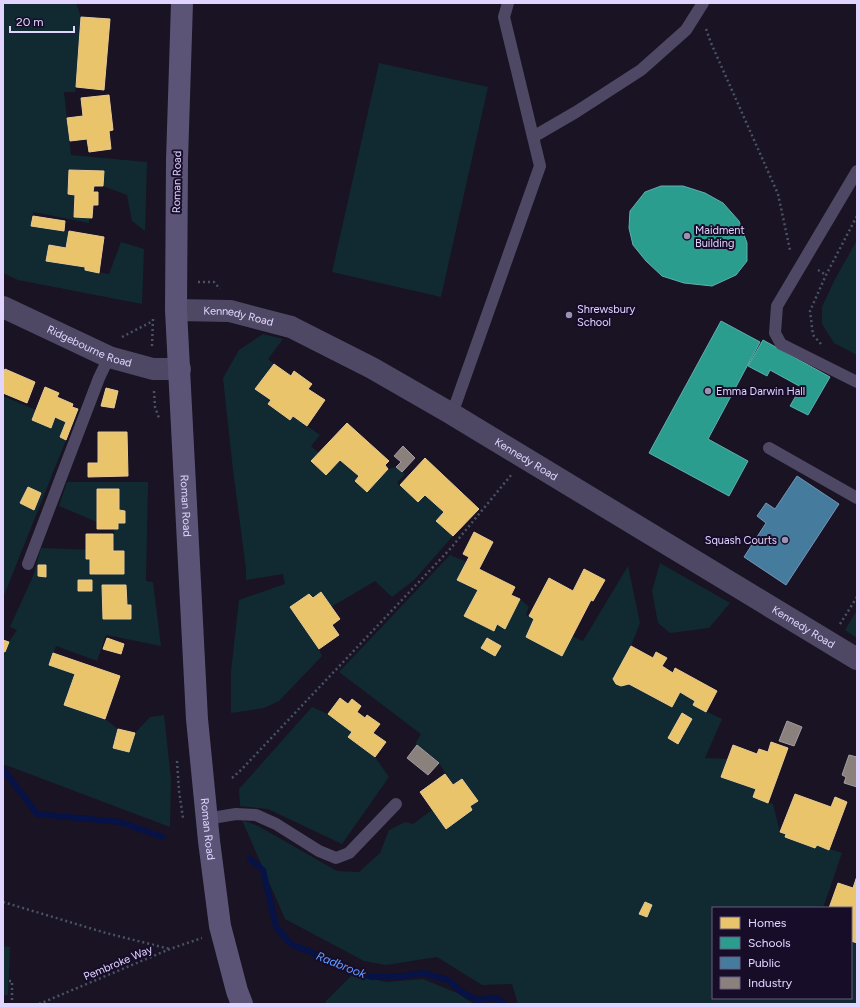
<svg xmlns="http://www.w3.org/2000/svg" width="860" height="1007" viewBox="0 0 860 1007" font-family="Figtree,sans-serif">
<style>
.green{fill:#112a31;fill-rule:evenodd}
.homes{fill:#e9c46a;stroke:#e7c997}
.schools{fill:#2a9d8f;stroke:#61aeb1}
.public{fill:#457b9d;stroke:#7496ba}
.industry{fill:#8a817c;stroke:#a49aa3}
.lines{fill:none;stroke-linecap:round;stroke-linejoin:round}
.stream{stroke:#071246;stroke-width:6}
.path{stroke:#495366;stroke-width:2.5;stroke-dasharray:2 3;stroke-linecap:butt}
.service{stroke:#4e4864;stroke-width:12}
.minor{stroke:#4e4864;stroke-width:22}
.secondary{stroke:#5c5476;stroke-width:22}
.poi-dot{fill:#9b91b2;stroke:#170d29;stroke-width:1.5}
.labels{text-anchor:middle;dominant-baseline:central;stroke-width:4;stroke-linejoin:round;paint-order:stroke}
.street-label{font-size:11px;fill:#e1d5ff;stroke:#170d29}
.poi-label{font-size:11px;fill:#e1d5ff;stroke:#170d29;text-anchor:start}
.water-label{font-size:12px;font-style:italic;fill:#639bff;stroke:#170d29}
</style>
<rect width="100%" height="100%" fill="#191323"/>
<path class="green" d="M3,3H76L81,17L76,87L75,92H64L71,155L147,162L145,231L132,221L127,195L103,186L104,171L69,170L68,194L75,195L89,218V223L33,212L32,226L69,231L66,248L49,245L46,261L85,267V270L109,274L121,242L144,249L142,304L18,280L3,273Z
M379,63L488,87L441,297L332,272Z
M857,240V355L834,343L822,324V307L834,281Z
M263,334L283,339L268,359L274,364L256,389L271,400L268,405L290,420L293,416L320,435L311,446L319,453L311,462L326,475L340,460L359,476L355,481L367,492L388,469L396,467L405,474L397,483L418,502L425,495L444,512L436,521L453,536L414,580L392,597L375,581L331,607L321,592L313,598L309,594L290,607L319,649L322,656L279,701L264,708L231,713V671L239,600L285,584L283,574L246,580V569L233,470L223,378L239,350Z
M3,396L36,410L32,420L51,427L55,417L66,422V440L3,598Z
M67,482H148L146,581L153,582L161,646L106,635L97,661L56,646L49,665L75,674L105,719L118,729L113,748L129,752L135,733L150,717L164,715L171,779L170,827L3,764V651L17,630L10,627L33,576L41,548L124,551H113L114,529H118V523L125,522V511L119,510V489H97V522L59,506ZM102,585H126L127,605H131V619H103Z
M450,555L467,562L458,580L478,590L465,615L494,631L497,624L505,628L520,599L529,607L526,615L534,619L526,637L562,656L572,636L583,641L628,566L640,623L631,646L613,678L616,684L621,686L629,684L671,707L680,692L695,701L693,705L722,719L705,758L728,759L721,777L756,789L753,797L773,804L780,832L786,834L785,837L815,848L817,845L842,853L823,908H713V998H851V941L857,943V1004H518L512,984L482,985L437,957L386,965L364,961L285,919L242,820L258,826L337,871L359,872L380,853L389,830L405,822L413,824L432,810L446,829L472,810L470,806L477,800L462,779L453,785L439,763L415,744L421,734L339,672Z
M660,563L730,603L709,628L670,633L658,623L652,591Z
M857,610V638L845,630Z
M312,707L328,714L352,732L348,737L375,757L389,777L342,844L268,809L240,806L239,789Z
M3,946L10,947L8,995H3Z
M352,975L387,982L423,979L457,993L474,1004H326V1001Z"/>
<path class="homes" d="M81,17L110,19L104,90L76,87Z
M109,95L113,130L109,131L111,149L89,152L87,139L70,141L67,118L83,116L81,98Z
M69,170L104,171L103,186H94L93,192H98V205H93L92,218L74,217L75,195L68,194Z
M33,216L65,221L64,231L31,226Z
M69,231L104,237L99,273L85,270V267L46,261L49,245L66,248Z
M274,364L291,376L294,371L312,384L308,389L325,400L307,426L293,416L290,420L268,404L271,400L255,389Z
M5,369L35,382L27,403L3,393V373Z
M45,387L59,393L57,397L73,404L72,407L78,409L66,440L60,437L66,422L55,417L51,428L32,420Z
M106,388L118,391L114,408L101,406Z
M347,423L389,461L385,465L388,469L367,492L355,481L359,476L340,460L326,475L311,461Z
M98,432H127L128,476L88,477V463H98Z
M425,458L479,509L453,536L436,521L444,512L425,495L418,502L400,485Z
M28,487L41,493L34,510L20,503Z
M97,489H119V510L125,511V523H118V529H97Z
M474,532L493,542L479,569L515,587L511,595L520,599L505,629L497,624L494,631L464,616L478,590L457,580L469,557L463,554Z
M86,534H113V551H124V574H90V559H86Z
M38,565H46V577L38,576Z
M584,569L605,580L593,601L591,600L562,656L526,637L534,619L529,616L549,578L573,591Z
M78,580H92V591H78Z
M102,585H126L127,605H131V619H103Z
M321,592L340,619L332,625L339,635L319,649L290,607L309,594L313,598Z
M107,638L124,644L121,654L103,649Z
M487,638L501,646L495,656L481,648Z
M3,640L9,642L5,652L3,651Z
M631,646L653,658L656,652L667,658L662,666L673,673L675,668L717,691L706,712L693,705L695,701L680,692L672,707L629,684L621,686L616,684L613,679Z
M53,653L120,676L105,719L64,705L75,674L49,665Z
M340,698L348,704L352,699L361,706L357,712L365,718L367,715L380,724L373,733L386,742L375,757L348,737L352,732L328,714Z
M682,713L692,719L678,744L668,738Z
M118,729L135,733L129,752L113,748Z
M771,742L788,748L768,803L753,797L756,789L721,777L733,745L757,754L759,749L768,752Z
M445,774L453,785L462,779L478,801L470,806L472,810L446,829L420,792Z
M795,794L831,807L835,797L847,802L829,850L817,845L815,848L785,837L786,834L780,832Z
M857,876V943L851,941V908H829L838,883L853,888Z
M645,902L652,905L647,917L639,914Z"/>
<path class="schools" d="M661,186H683L705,193L723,203L739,221L747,243V261L736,275L712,286L684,283L662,276L646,261L633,245L629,228L630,211L645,192Z
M721,321L760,342L708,439L748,461L729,496L649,453Z
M763,340L830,377L808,415L790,406L801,387L770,370L767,376L748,366Z"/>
<path class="public" d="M797,476L839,504L786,585L744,557L766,523L757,516L766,503L775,509Z"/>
<path class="industry" d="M403,446L415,458L402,472L396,467L401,462L394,456Z
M787,721L802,727L794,746L779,741Z
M417,745L439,763L428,775L407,758Z
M849,755L857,757V787L844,783L846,777L842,775Z"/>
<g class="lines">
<path class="stream" d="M3,769L37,814L120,822L162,837
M250,859L263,870L276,927L291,944L371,977L404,976L423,973L448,980L463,993L478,1000L497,998L504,1004"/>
<path class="path" d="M706,29L711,43L778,194L790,250
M818,270L826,275
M198,282H214L220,289
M122,337L153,321
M821,344L813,335L810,311L826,275L857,216
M152,346L153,319
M154,391L155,407L159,418
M840,624L857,597
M177,761L179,791L183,818
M232,778L241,770L451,548L512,474
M3,902L106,933L170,949
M9,981H12V1004
M39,1004L170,949L202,938"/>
<path class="service" d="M533,137L576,112L641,70L686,30L703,3
M857,171L777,306L775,333L781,344L857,382
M452,414L540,166L504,17L508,3
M769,448L857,498
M28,564L99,378L109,357
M206,819L236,814L256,815L276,824L319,851L336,858L349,853L396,804"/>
<g class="minor">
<path id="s1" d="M3,307L109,357L153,369H180"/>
<path id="s2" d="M176,310L230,311L291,327L372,368L452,414L857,659"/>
</g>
<path class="secondary" id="s3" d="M182,3L177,160L176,310L197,719L209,841L220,926L237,991L242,1004"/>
</g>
<g class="poi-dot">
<circle cx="687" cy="236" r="4"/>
<circle cx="569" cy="315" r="4"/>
<circle cx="708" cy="391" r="4"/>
<circle cx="785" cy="540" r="4"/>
</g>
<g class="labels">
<g class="street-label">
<text transform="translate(177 182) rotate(-89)">Roman Road</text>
<text stroke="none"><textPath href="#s2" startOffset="63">Kennedy Road</textPath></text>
<text stroke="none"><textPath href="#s1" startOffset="95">Ridgebourne Road</textPath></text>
<text stroke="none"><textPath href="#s2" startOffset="387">Kennedy Road</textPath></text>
<text stroke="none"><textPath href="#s3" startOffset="503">Roman Road</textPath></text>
<text stroke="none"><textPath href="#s2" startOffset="711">Kennedy Road</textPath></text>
<text stroke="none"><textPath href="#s3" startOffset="827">Roman Road</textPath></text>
<text transform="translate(118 963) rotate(-23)">Pembroke Way</text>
</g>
<g class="poi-label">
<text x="695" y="230">Maidment<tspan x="695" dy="13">Building</tspan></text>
<text x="577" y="309">Shrewsbury<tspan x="577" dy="13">School</tspan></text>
<text x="716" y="391">Emma Darwin Hall</text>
<text x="777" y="540" text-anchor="end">Squash Courts</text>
</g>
<g class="water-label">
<text transform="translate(341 965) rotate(22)">Radbrook</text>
</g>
</g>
<rect width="860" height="1007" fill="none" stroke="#e1d5ff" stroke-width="8"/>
<rect x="712" y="907" width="140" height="92" fill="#170d29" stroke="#685d7f"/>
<rect x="720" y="917" width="20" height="12" fill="#e9c46a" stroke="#685d7f"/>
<text x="748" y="927" font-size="12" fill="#e1d5ff">Homes</text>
<rect x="720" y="937" width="20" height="12" fill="#2a9d8f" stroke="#685d7f"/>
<text x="748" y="947" font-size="12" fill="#e1d5ff">Schools</text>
<rect x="720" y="957" width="20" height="12" fill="#457b9d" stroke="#685d7f"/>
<text x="748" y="967" font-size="12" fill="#e1d5ff">Public</text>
<rect x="720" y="977" width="20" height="12" fill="#8a817c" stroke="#685d7f"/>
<text x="748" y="987" font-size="12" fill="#e1d5ff">Industry</text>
<path d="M10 26v6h64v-6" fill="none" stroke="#e1d5ff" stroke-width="2"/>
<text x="16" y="26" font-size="12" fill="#e1d5ff" stroke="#170d29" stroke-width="3" paint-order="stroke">20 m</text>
</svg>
